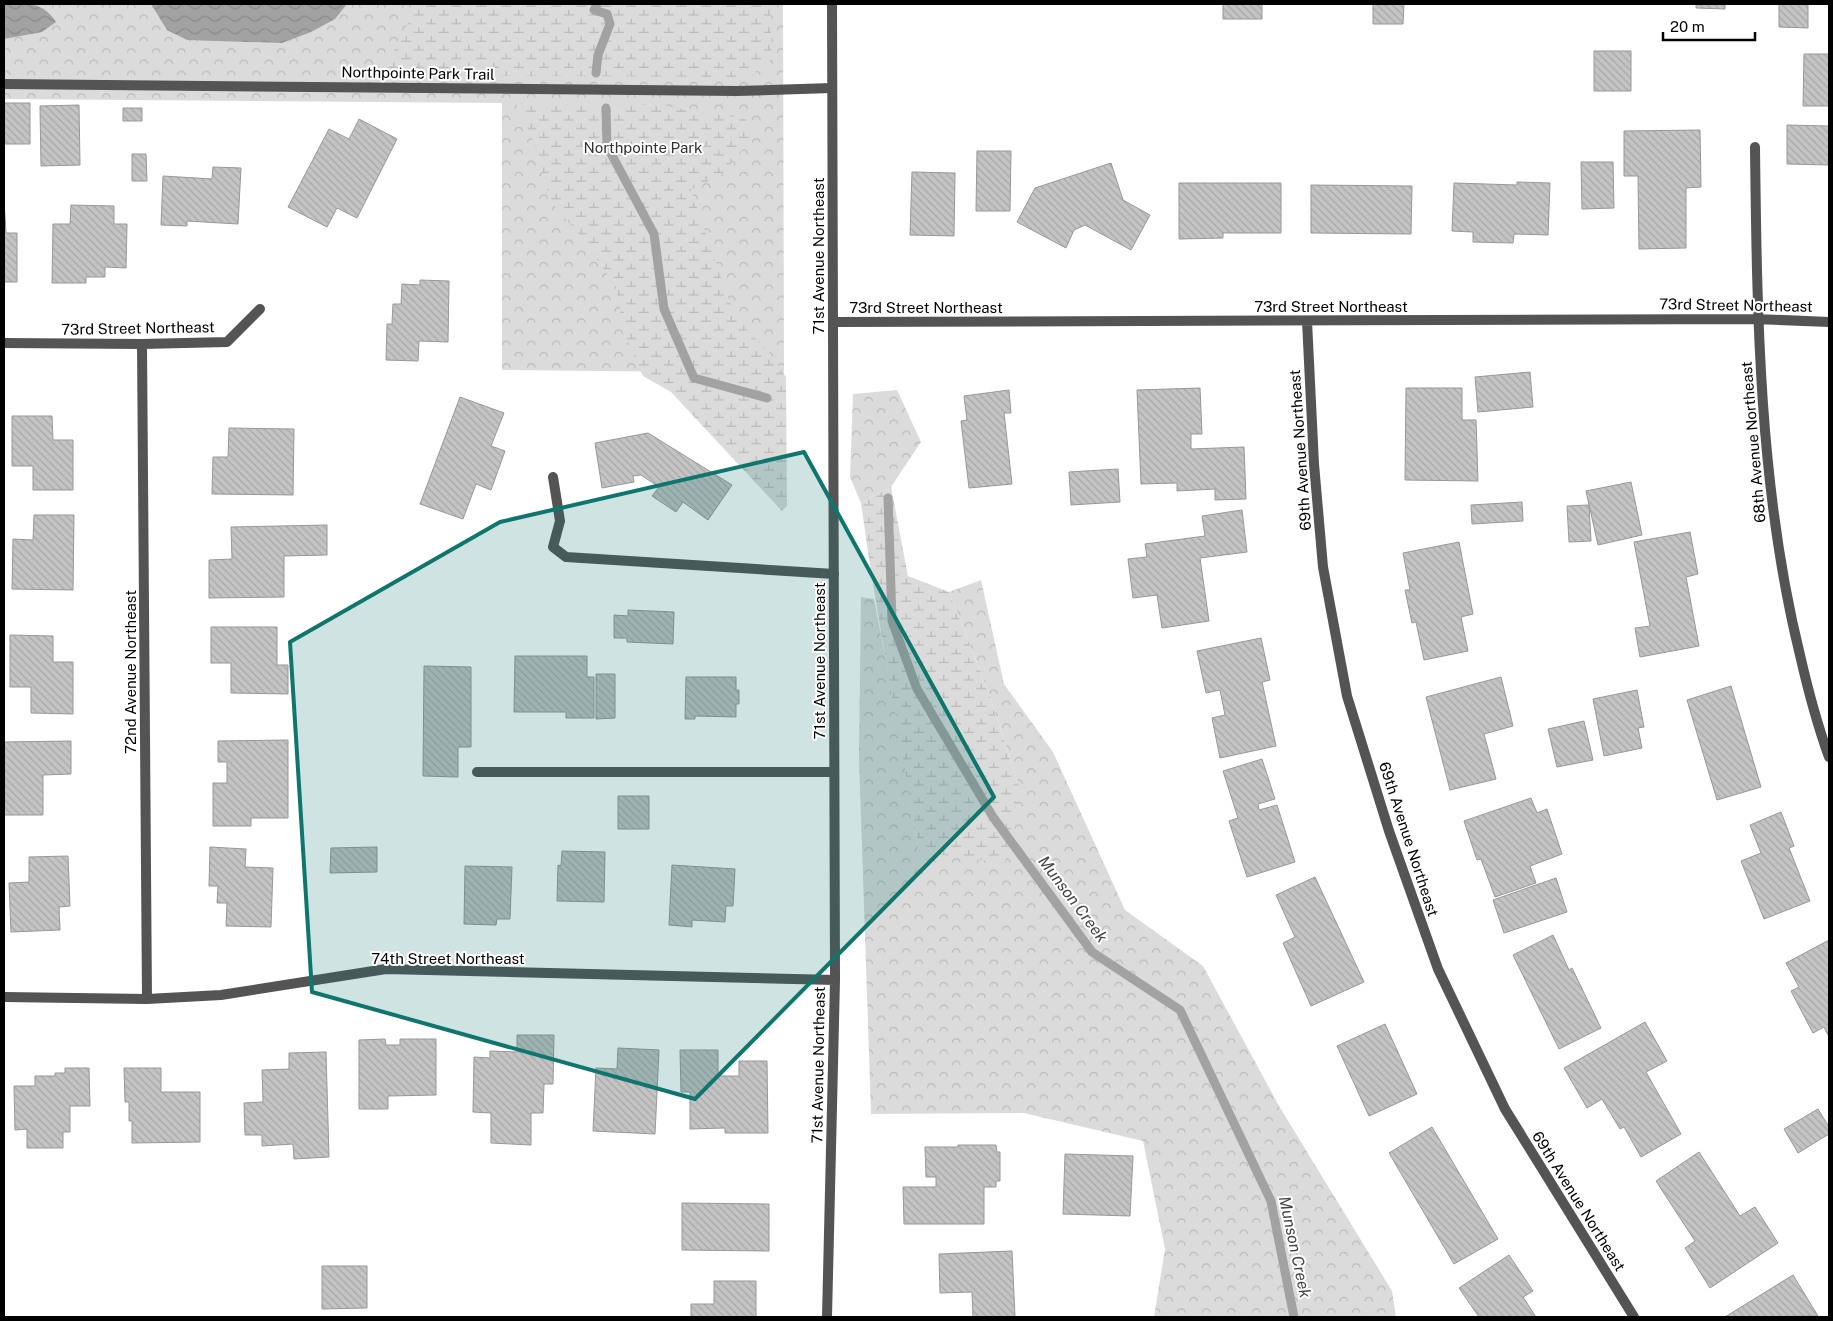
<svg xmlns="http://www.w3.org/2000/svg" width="1833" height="1321" viewBox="0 0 1833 1321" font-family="'Public Sans',sans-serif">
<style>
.forest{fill:url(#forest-crowns)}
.wetland{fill:url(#wetland-marsh)}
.water{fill:url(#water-waves)}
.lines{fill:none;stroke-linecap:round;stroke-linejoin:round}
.stream{stroke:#a2a2a2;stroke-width:9}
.building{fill:url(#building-back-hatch);stroke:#989898}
.lane{stroke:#545454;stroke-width:10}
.street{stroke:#545454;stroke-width:10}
.marked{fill:#0f766e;fill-opacity:0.2;stroke:#0f766e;stroke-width:4;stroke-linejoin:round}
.labels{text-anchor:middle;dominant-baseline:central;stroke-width:4;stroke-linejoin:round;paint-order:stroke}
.street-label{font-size:15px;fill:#000;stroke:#fff}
.park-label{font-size:15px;fill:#323232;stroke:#fff}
.water-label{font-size:16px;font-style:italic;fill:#434343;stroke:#fff}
</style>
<defs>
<pattern id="forest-crowns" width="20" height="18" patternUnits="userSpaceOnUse" patternTransform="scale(1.25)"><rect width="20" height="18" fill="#dbdbdb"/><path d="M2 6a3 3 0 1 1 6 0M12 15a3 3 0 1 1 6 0" fill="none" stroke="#bababa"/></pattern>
<pattern id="wetland-marsh" width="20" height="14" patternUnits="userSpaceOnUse" patternTransform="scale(1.25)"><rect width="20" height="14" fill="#dbdbdb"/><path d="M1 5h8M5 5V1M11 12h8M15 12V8" fill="none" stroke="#bababa"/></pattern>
<pattern id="water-waves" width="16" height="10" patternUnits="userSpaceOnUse" patternTransform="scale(1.25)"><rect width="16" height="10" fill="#a2a2a2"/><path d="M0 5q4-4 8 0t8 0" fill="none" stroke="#8a8a8a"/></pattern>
<pattern id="building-back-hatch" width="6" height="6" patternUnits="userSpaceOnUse" patternTransform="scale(1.25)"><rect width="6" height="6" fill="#c4c4c4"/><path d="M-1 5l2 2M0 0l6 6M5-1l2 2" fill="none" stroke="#a7a7a7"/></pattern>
</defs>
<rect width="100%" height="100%" fill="#fff"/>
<path class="forest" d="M4,4H783L784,373L502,370V103L4,99Z
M897,390L921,442L891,487L861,503L850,477L853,394Z
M981,580L1004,684L1053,752L1125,910L1203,966L1279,1106L1392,1291L1396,1317H1154L1165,1249L1143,1141L1024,1113L871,1114L859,757L861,597L874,599L899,729L919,852L1019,786L988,691L949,592Z"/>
<path class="wetland" d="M418,4H770L772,58L750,77L381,75Z
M516,103L659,105L746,119L752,133L742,150L722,174L691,190L729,301L748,331L770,353L786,377L787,506L782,511L671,392L643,376L624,332L616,287L581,237L550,200L535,145Z
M891,487L908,576L949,592L988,691L1019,786L1006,863L919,852C900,735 877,620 861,503Z"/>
<path class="water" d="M4,4C28,4 42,1 56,22L42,32L4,39Z
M151,4H347L335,19L311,32L282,43L187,40L167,30Z"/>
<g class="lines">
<path class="stream" d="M596,73L598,55L610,24L607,14L594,10L597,4
M606,108L607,146L654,234L664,309L694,378L767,398
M888,498L892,621L917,689L993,817L1092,952L1180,1010L1271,1201L1294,1317"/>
</g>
<path class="building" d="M1223,4H1262V19H1223Z
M1373,4H1404L1403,24H1373Z
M1696,4H1725V9L1696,8Z
M1779,4H1808V28L1779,27Z
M1594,51H1631V91H1594Z
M1804,54H1829V106H1803Z
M4,103H30V144H4Z
M79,105L80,165L41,166L40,106Z
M123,108H142V121H123Z
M359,119L397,139L357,218L337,208L327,227L288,207L329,129L349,139Z
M1787,125L1829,126V165L1787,164Z
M1700,130L1701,187L1686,188V248L1639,249L1638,176H1624V131Z
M977,151H1011L1010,211H976Z
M132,154H146L147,181H132Z
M1581,162H1613L1614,208L1582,209Z
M1111,163L1123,200L1150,215L1131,250L1085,225L1074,230L1066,248L1017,222L1035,188Z
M213,167L241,168L238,224L187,221V226L161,225L163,176L212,179Z
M912,172L955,173L954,236L910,235Z
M1517,182L1550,183L1548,235L1514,234L1513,243L1473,242V232L1452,231L1454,183L1517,185Z
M1179,183H1281V233H1223V238L1179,239Z
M1311,185L1412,186L1411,234L1311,233Z
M4,201L6,233H17V282H4Z
M71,205L114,206V224H127L126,268L105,267V277H86V283H52L53,224H70Z
M420,280L449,281L448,342L419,341L418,361L386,360L387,324H392L393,304H401L402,284L420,285Z
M1530,372L1533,407L1478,412L1475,377Z
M1200,388L1202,434H1191V449L1244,447L1246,499L1215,500V489L1177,491V483L1141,484L1137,390Z
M1406,388H1462V420H1476L1478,481L1405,480Z
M1009,390L1011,413H1004L1012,484L969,488L961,421L967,420L964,396Z
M460,397L504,413L491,446L505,451L491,490L476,484L463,519L420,504Z
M12,416H52L53,440H73V490H33V466H12Z
M229,428L294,429L293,495L212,494L213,457H228Z
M648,433L732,485L708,520L683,502L676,512L652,496L659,487L641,475L633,476L634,482L602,488L595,443Z
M1118,469L1120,502L1071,505L1069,472Z
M1631,482L1642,535L1598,545L1586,491Z
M1522,502L1523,521L1472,524L1471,505Z
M1589,505L1591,541L1569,542L1567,506Z
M1242,510L1247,552L1200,558L1209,621L1162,628L1157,595L1133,598L1128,559L1147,557L1145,544L1205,536L1202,516Z
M34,515H74L73,590L12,589L13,539L33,540Z
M327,525V555L284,556V597L209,598V560L232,559L231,527Z
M1690,532L1698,574L1686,577L1699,646L1640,657L1635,628L1650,626L1634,542Z
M1459,542L1473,614L1461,617L1468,651L1424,660L1416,622L1412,623L1405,590H1410L1403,553Z
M628,610L674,612L673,644L627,642V638H614V615L628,616Z
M211,627H277V665H288V694L231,693V663H211Z
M10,635L53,636V662H73V714L31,713V687H10Z
M1261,638L1270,680L1262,682L1276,746L1220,758L1212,718L1225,715L1220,690L1206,693L1197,651Z
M515,656H587V677H594V718H566V712H514Z
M424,666L471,667V747H458V777L423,776Z
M596,674H615V718L596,719Z
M686,677H736V690H739V704H736V717L695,716V719H685Z
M1501,677L1513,726L1484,734L1496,779L1450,790L1426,697Z
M1731,686L1761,787L1717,800L1687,700Z
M1637,690L1644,727L1638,728L1642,748L1604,756L1593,699Z
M1584,721L1593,760L1557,767L1548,729Z
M288,740V818H251V826H213V783H227V762H218V741Z
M71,741V774L43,775V815H4V742Z
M1262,759L1275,799L1258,804L1259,810L1277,805L1295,862L1247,877L1229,821L1238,818L1223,771Z
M618,796H649V829H618Z
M1531,798L1537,813L1547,809L1562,854L1530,866L1536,883L1495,897L1481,859L1477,860L1464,821Z
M1781,812L1794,846L1789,848L1810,901L1764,919L1741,861L1761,853L1750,825Z
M210,847L246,849L245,867L273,868L271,927L226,926L227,903H217L218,886H209Z
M377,847V872L330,873L331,848Z
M562,851L605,852L604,902L557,901L558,865L561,866Z
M68,856L70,906L59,907L60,930L11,932L9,883L29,882V857Z
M672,865L735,869L733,906H726L725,922L692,920V927L669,925Z
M465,866L512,867L510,919H497L496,925L464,924Z
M1315,877L1364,982L1311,1006L1283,943L1295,937L1276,895Z
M1556,878L1567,912L1504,933L1493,900Z
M1553,935L1569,970L1572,968L1601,1028L1559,1049L1513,955Z
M1829,940V1037L1824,1027L1813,1033L1791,991L1799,987L1786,963Z
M1645,1022L1667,1061L1646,1072L1681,1134L1641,1157L1624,1127L1620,1129L1602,1099L1587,1108L1564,1068Z
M1385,1024L1417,1094L1369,1116L1337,1046Z
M517,1035H554L553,1084H544L543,1113H531V1145L491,1143V1113L473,1112L474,1057L490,1058V1051L517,1052Z
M385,1039L386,1045H400V1039H436V1095L388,1096V1109H359V1040Z
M618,1048L659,1050L655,1134L593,1131L596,1068L617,1069Z
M680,1050H718V1076H739V1061H767L768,1133H725V1128L690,1129V1092H681Z
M326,1052L329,1157L294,1159L293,1144L262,1146V1135H245L244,1103L263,1102L262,1070L289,1069V1053Z
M65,1068H89L90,1106H70V1132H63V1148H27V1129L15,1130L14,1086H35V1076H55V1073H65Z
M124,1068H161V1092H200V1142L132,1143V1121H129V1102H125Z
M1818,1109L1829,1127V1134L1798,1153L1784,1129Z
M1432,1127L1498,1239L1454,1264L1389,1153Z
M958,1145H996L997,1152H1000V1181H996V1187H984V1224H904L903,1187H936V1177H926L925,1147H958Z
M1699,1152L1740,1216L1755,1207L1778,1243L1710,1288L1685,1248L1695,1241L1656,1181Z
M1065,1154L1133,1156L1130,1216L1063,1214Z
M682,1203L769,1204V1251L682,1250Z
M1012,1251L1015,1317H973L972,1292L940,1293L939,1254Z
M1509,1255L1533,1291L1523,1297L1536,1317H1479L1459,1288Z
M322,1266H367V1308L322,1309Z
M1793,1275L1818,1316L1725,1317Z
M714,1281H756V1317H691V1304H714Z"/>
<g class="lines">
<path class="lane" d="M4,84L737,91L832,88
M553,477L560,521L553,547L566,557L834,574
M477,772H834"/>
<path class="street" d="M1755,147C1757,317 1759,489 1800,655C1808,690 1817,724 1829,757
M1307,321L1314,464L1323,567L1347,696L1389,831L1438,969L1505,1109L1634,1317
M833,322L1757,319L1829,322
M4,343L142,344L227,342L260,309
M142,344L147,999
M4,997L147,999L221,995L386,969L835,980
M827,1317L835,980L832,4"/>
</g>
<path class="marked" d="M804,452L994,797L695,1099L312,992L290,642L500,522Z"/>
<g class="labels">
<g class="street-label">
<text transform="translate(418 73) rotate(1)">Northpointe Park Trail</text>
<text transform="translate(818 256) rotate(-90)">71st Avenue Northeast</text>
<text transform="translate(1736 305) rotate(1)">73rd Street Northeast</text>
<text x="1331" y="306">73rd Street Northeast</text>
<text x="926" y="307">73rd Street Northeast</text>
<text transform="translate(138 328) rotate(-1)">73rd Street Northeast</text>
<text transform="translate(1753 442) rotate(-95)">68th Avenue Northeast</text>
<text transform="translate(1300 450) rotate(-94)">69th Avenue Northeast</text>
<text transform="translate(819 661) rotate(-90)">71st Avenue Northeast</text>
<text transform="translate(130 672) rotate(-90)">72nd Avenue Northeast</text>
<text transform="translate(1409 839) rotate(72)">69th Avenue Northeast</text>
<text x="448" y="958">74th Street Northeast</text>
<text transform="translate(818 1065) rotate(-89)">71st Avenue Northeast</text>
<text transform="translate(1579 1201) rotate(58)">69th Avenue Northeast</text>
</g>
<g class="park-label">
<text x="643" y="147">Northpointe Park</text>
</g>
<g class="water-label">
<text transform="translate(1073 899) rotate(53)">Munson Creek</text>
<text transform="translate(1295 1247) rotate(78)">Munson Creek</text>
</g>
</g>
<rect width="1833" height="1321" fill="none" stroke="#000000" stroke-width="10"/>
<path d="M1663 32v8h92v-8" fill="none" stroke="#000000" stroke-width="2.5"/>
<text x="1670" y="32" font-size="15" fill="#000000" stroke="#ffffff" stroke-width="4" paint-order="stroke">20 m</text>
</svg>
